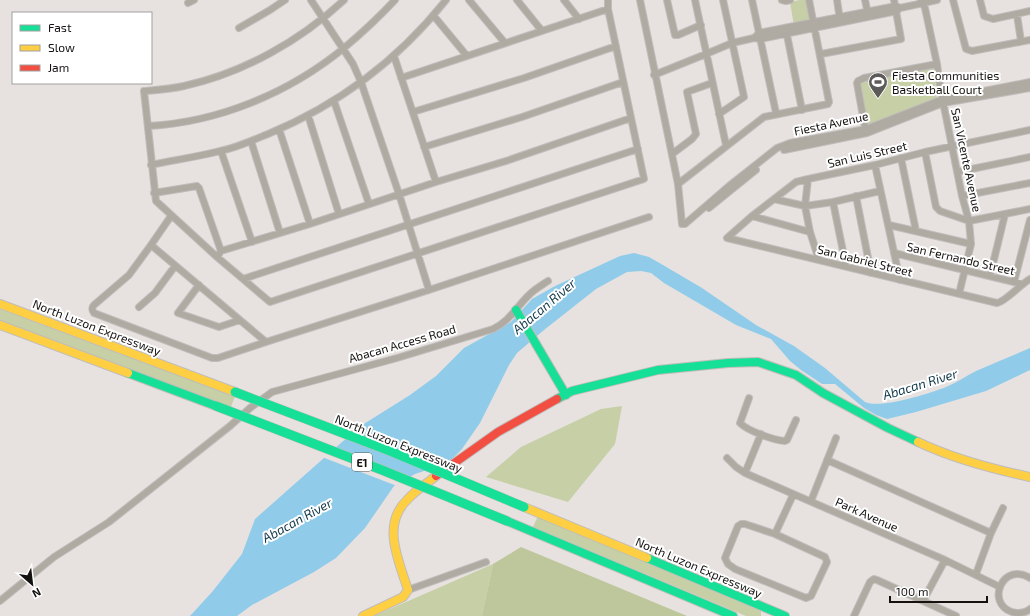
<svg xmlns="http://www.w3.org/2000/svg" width="1030" height="616" viewBox="0 0 1030 616" font-family="'Exo 2',sans-serif">
<style>
.green{fill:#c6cfa5}
.forest{fill:#bec79b}
.water{fill:#90ccea}
.pier{fill:#e7e2e0}
.lines{fill:none;stroke-linecap:round;stroke-linejoin:round}
.street-casing{stroke:#c0bdbb;stroke-width:8}
.fast-casing{stroke:#c0bdbb;stroke-width:10}
.slow-casing{stroke:#c0bdbb;stroke-width:10}
.jam-casing{stroke:#c0bdbb;stroke-width:10}
.street{stroke:#afaba2;stroke-width:6}
.fast{stroke:#16e098;stroke-width:8}
.slow{stroke:#ffcf43;stroke-width:8}
.jam{stroke:#f24e42;stroke-width:8}
.fast-bridge-casing{stroke:#c0bdbb;stroke-width:10;stroke-linecap:butt}
.fast-bridge{stroke:#16e098;stroke-width:9}
.labels{text-anchor:middle;dominant-baseline:central;stroke-width:4;stroke-linejoin:round;paint-order:stroke}
.shield{fill:#fff;stroke:#5a5858;stroke-width:1}
.shield-label{font-size:11px;font-weight:bold;fill:#141110}
.poi-label{font-size:12px;fill:#141110;stroke:#fff;text-anchor:start}
.street-label{font-size:12px;fill:#141110;stroke:#fff}
.water-label{font-size:13px;font-style:italic;fill:#103749;stroke:#fff}
</style>
<rect width="100%" height="100%" fill="#e7e2e0"/>
<path class="green" d="M800,0H807L811,23L794,26L790,2Z
M933,66L937,99L868,125L858,82Z
M0,309L235,396L231,407L0,322Z
M622,406L615,444L568,502L486,477L521,447L601,409Z
M538,516L761,611V616H746L533,527Z
M493,564L482,616H374Z"/>
<path class="forest" d="M521,547L687,616H482L493,564Z"/>
<path class="water" d="M634,253L649,257L663,265L702,288L756,325L794,346L825,368L865,402C881,409 928,394 946,387C956,383 966,376 976,371C994,363 1012,356 1030,348V370L986,391L916,412L887,419L876,415L864,408L835,384H822L801,370L790,361L771,339L736,325L664,283L651,273L641,271L627,272L596,289L544,330L517,353L509,365L480,423L462,449L448,463L415,474L394,486L365,528L336,558L314,572L252,605L237,616H190L212,592L242,554L255,519L359,427L410,395L436,376L464,348L511,322L532,299L555,286L620,256Z"/>
<path class="pier" d="M333,448L411,479L397,486L322,457Z"/>
<g class="lines">
<g class="street-casing">
<path id="street" d="M311,0L353,64L361,82L399,194L429,290
M344,0C300,41 243,73 184,86C171,89 157,90 144,91L156,201L217,257L270,302L644,179L608,9V0
M469,0L505,43
M517,0L542,31
M564,0L579,19
M640,0L678,184L682,224
M667,0L675,35H678L701,25
M695,0L726,145
M752,0L776,113
M782,0L786,1L790,0
M837,0L840,20
M865,0L868,14
M921,0L925,8L937,64L940,87L962,196L969,221L971,244L959,294
M953,0L966,49L972,51L1030,40
M980,0L984,16L993,19L1030,11
M188,3L194,0
M433,15L467,56
M1017,15L1021,41
M239,28L270,10L285,0
M786,30L802,110
M754,38L759,33L896,6L900,8
M821,54L901,39L894,0
M394,56L436,182
M654,75L706,54L732,43L754,38L760,39L897,11L900,8L937,0
M401,78L608,9
M334,101L369,204
M413,112L524,78L616,46
M719,114L744,97L723,0
M308,115L339,214
M149,126C219,122 289,93 344,48C362,33 379,17 395,0
M279,129L310,224
M1030,130L925,152L875,165L808,179L796,182L752,216L727,238L997,303C1005,302 1021,284 1030,279
M866,133L857,83L858,81L864,78L937,64
M251,141L280,233
M424,147L522,117L623,82
M784,150L867,133L943,103L1030,88
M221,151L252,242
M925,152L936,207L940,211L969,221L1030,209
M672,154L692,139L696,134L687,92L712,83
M901,158L916,231
M151,165C174,160 197,157 220,151C236,148 253,140 268,134C338,105 399,59 446,0
M875,165L900,280
M957,172L1030,157
M808,179L805,206L810,232L819,260
M678,184L764,117L828,104L829,102L809,0
M154,193L197,186L199,188L221,251
M856,196L871,273
M962,196L1030,183
M774,199L805,206L833,202L880,191
M833,202L846,266
M709,208L756,170
M171,216L151,245L266,342
M752,216L810,232
M682,224H685L729,186L777,148L790,143L866,129L943,99L1030,82
M889,225L971,244
M151,245L129,275L94,305C91,308 92,310 94,313L212,358H218L266,342L429,290L649,217
M894,253L1022,284
M217,257L221,251L310,224L436,182L509,160L631,118
M990,276L1005,214
M243,279L638,149
M1014,282L1030,220
M199,285L178,313L219,327L240,320
M139,307L155,293L175,266
M749,398L740,423C748,431 773,440 785,441L787,440L796,420
M727,458L736,467L745,473L945,560L1000,587
M827,460L991,533
M745,473L761,434
M811,501L836,438
M741,524H745L775,534L825,557L827,562L811,596L806,598L735,569L728,564L725,558L738,526Z
M775,534L793,495
M976,574L991,533L1003,508
M1030,578C1003,561 985,603 1012,612C1019,614 1025,613 1030,609
M408,590L486,562
M0,601L54,557L109,522L230,426L250,408L272,392L397,358L493,329C510,321 517,306 530,294C535,289 542,285 548,281
M923,601L945,560
M854,616L870,582L874,579L877,580L956,616"/>
</g>
<g class="fast-casing">
<path id="fast" d="M516,310L566,395
M128,373L216,406
M557,399L572,391L658,370L728,363L758,362L796,375L823,393L888,428L918,442
M507,521L733,616
M647,558L785,616"/>
</g>
<g class="slow-casing">
<path id="slow" d="M0,304L235,392
M0,325L128,373
M918,442C954,459 992,469 1030,477
M524,507L647,558
M363,616L403,597L408,590C399,561 381,525 407,500C415,491 426,484 436,476"/>
</g>
<g class="jam-casing">
<path id="jam" d="M436,476L498,432L557,399"/>
</g>
<use href="#street" class="street"/>
<use href="#fast" class="fast"/>
<use href="#slow" class="slow"/>
<use href="#jam" class="jam"/>
<g class="fast-bridge-casing">
<path id="fast-bridge" d="M235,392L390,451L524,507
M216,406L382,470L507,521"/>
</g>
<use href="#fast-bridge" class="fast-bridge"/>
</g>
<defs>
<g id="stadium-pin" transform="scale(1)"><path d="M0 17L-7.5 6A9.5 9.5 0 1 1 7.5 6Z" fill="#5e5a59" stroke="#fff"/><path d="M0-5a6.5 5 0 1 0 0 10a6.5 5 0 1 0 0-10ZM-3.5-1.8h7v3.6h-7Z" fill="#fff"/></g>
</defs>
<g fill-rule="evenodd">
<use href="#stadium-pin" x="878" y="82"/>
</g>
<g class="labels">
<rect class="shield" x="352" y="453" width="20" height="18" rx="3"/>
<g class="shield-label">
<text x="362" y="462">E1</text>
</g>
<g class="poi-label">
<text x="892" y="75">Fiesta Communities<tspan x="892" dy="14">Basketball Court</tspan></text>
</g>
<g class="street-label">
<text transform="translate(831 123) rotate(-12)">Fiesta Avenue</text>
<text transform="translate(867 154) rotate(-13)">San Luis Street</text>
<text transform="translate(967 160) rotate(78)">San Vicente Avenue</text>
<text transform="translate(961 258) rotate(13)">San Fernando Street</text>
<text transform="translate(865 260) rotate(14)">San Gabriel Street</text>
<text transform="translate(97 327) rotate(21)">North Luzon Expressway</text>
<text transform="translate(402 343) rotate(-16)">Abacan Access Road</text>
<text transform="translate(399 443) rotate(22)">North Luzon Expressway</text>
<text transform="translate(867 514) rotate(24)">Park Avenue</text>
<text transform="translate(699 567) rotate(23)">North Luzon Expressway</text>
</g>
<g class="water-label">
<text transform="translate(544 306) rotate(-40)">Abacan River</text>
<text transform="translate(920 384) rotate(-17)">Abacan River</text>
<text transform="translate(297 520) rotate(-29)">Abacan River</text>
</g>
</g>
<rect x="12" y="12" width="140" height="72" fill="#ffffff" stroke="#a1a09f"/>
<rect x="20" y="25" width="20" height="6" fill="#16e098" stroke="#a1a09f"/>
<text x="48" y="32" font-size="12" fill="#141110">Fast</text>
<rect x="20" y="45" width="20" height="6" fill="#ffcf43" stroke="#a1a09f"/>
<text x="48" y="52" font-size="12" fill="#141110">Slow</text>
<rect x="20" y="65" width="20" height="6" fill="#f24e42" stroke="#a1a09f"/>
<text x="48" y="72" font-size="12" fill="#141110">Jam</text>
<g transform="translate(32 584) rotate(152)" stroke="#ffffff" stroke-width="3" paint-order="stroke">
<path d="M0-3L7 15L0 10L-7 15Z" fill="#141110"/>
<text y="-6" font-size="11" font-weight="bold" text-anchor="middle" fill="#141110">N</text>
</g>
<path d="M890 596v6h97v-6" fill="none" stroke="#141110" stroke-width="2"/>
<text x="896" y="596" font-size="12" fill="#141110" stroke="#ffffff" stroke-width="3" paint-order="stroke">100 m</text>
</svg>
